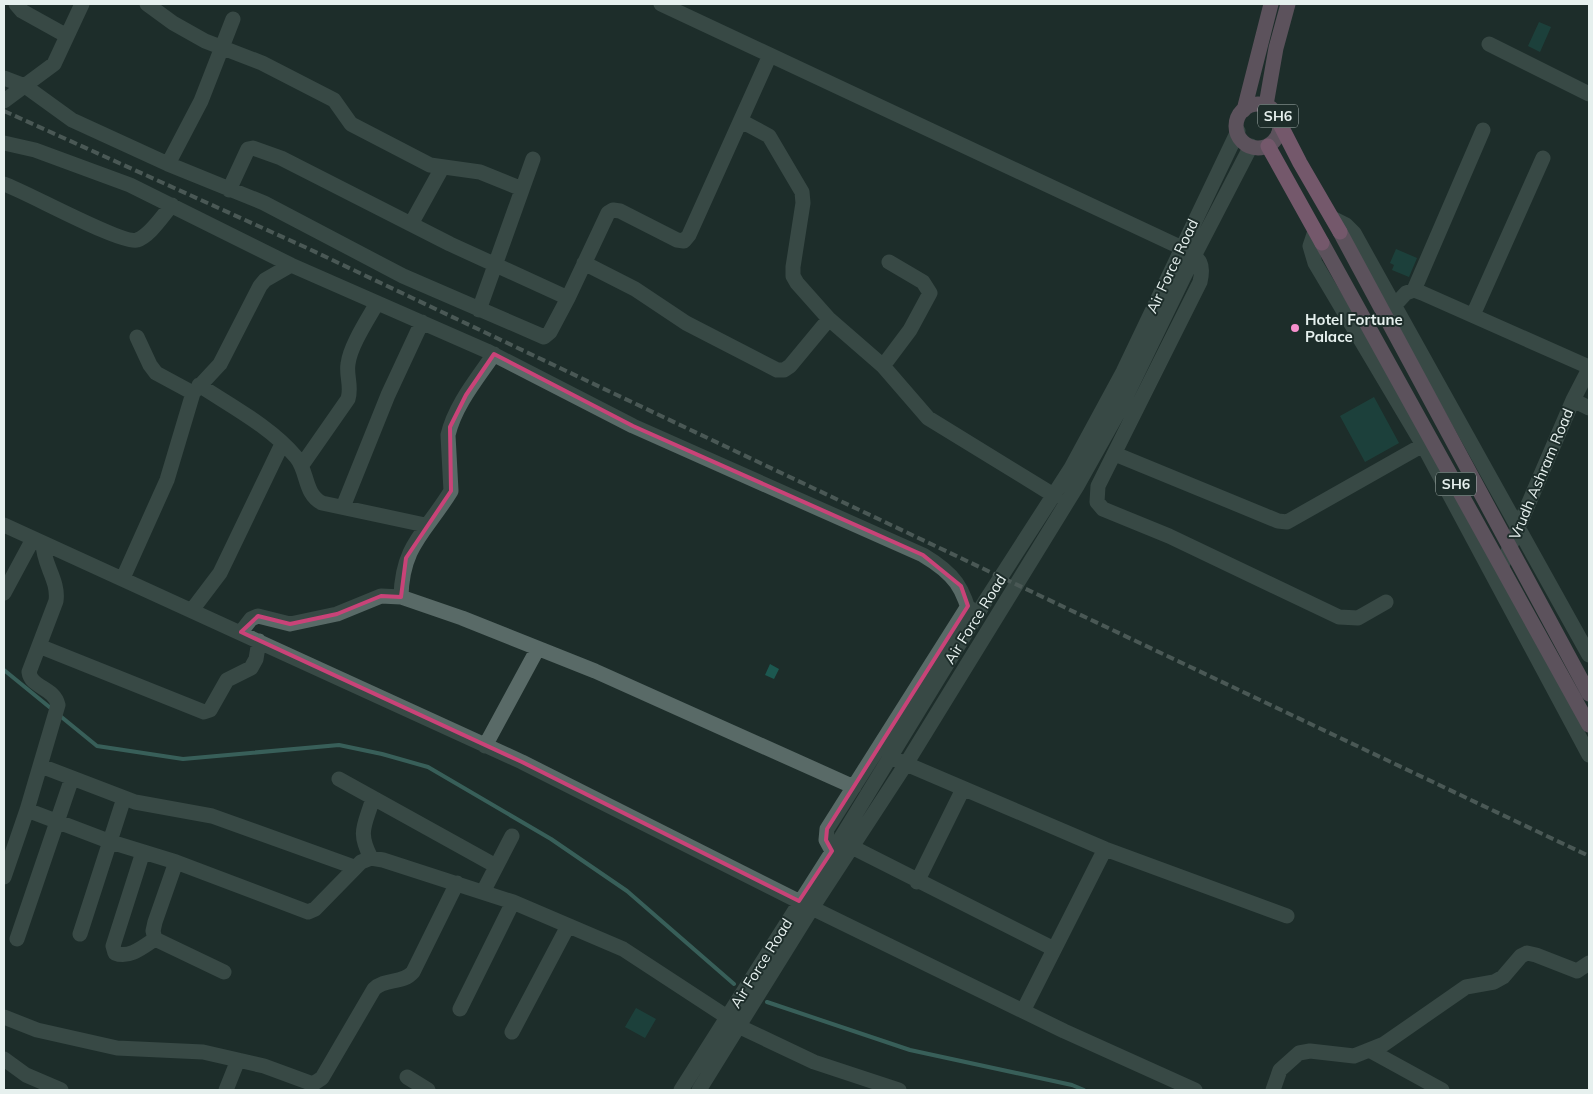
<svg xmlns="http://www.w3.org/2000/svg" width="1593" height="1094" viewBox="0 0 1593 1094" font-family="Mulish,sans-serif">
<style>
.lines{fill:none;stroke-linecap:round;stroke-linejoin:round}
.stream{stroke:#599b93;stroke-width:4}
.building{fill:#1c5850}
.minor{stroke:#596a67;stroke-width:15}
.major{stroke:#a87e99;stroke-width:15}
.highway{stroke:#dd8cbb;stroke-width:15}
.rail{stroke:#808d8b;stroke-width:4;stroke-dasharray:8 4;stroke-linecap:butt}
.marked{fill:none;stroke:#c94378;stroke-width:4;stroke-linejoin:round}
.poi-dot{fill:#f790cd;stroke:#1d2d2a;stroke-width:2}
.labels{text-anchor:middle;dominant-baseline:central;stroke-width:4;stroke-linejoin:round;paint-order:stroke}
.shield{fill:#1d2d2a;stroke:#aab6b3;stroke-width:1}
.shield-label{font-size:14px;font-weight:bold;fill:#e6f0ee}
.street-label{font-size:15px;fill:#e6f0ee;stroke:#1d2d2a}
.poi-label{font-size:15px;font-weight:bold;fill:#e6f0ee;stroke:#1d2d2a;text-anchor:start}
</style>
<rect width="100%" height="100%" fill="#1d2d2a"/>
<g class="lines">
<path class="stream" d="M4,670L53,710
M59,715L97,746L183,759L339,745L382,754L428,767L551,839L627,891L734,984
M767,1002L910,1050L1072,1085L1084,1090"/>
</g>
<path class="building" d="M1539,22L1551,27L1540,52L1528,46Z
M1396,249L1417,258L1409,277L1392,270L1394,265L1390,263Z
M1374,397L1399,443L1365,462L1340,416Z
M770,664L779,669L774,679L765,675Z
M636,1008L656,1019L645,1038L625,1027Z"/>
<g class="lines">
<path class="minor" d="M16,4L22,11L67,36
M147,4L173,23L205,41L262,63L334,100L351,124L430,165L480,172L522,189
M661,4L1182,248C1198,259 1205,260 1200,282L1098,486L1097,502L1103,509L1169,536L1339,617L1358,618L1386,602
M1489,44L1589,94
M4,78L25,86L72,120L168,164L264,203L403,276L544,337L550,332L568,298L608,213L613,210L620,211L677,240L684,241L689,235L770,55
M4,101L54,64L82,4
M741,121L769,136L802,192L803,203L793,267V276L797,283L829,319L883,366L928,418L1055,496
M4,143L35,150L130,185L291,265L487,351L633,426L923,555C955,574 964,588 972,623
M168,164L201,101L233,19
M4,184C27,192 122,245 137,240C150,236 163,215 172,205
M229,190L248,149L253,148L281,158L450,244L568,298
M1332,218L1346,225L1354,233L1589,655
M411,224L442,168
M1315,231L1310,246L1315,263L1423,445L1589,755
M584,263L635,289L686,323L777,370H784L790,366L829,319
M1414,290L1483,130
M1394,306L1406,293L1414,290L1422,293L1589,367
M479,310L533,159
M1473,315L1543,158
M137,337L150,365L156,373L193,393
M883,366L910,330L930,293L923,282L889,262
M199,385C231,406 271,427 296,457C308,471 304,494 322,503L425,525
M1573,400L1589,408
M1115,454L1278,521L1287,522L1423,445
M302,465L348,399C352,386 346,376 348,364C350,346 368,319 377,303
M343,507L388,395L422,322
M4,525L522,762L812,908L1064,1031L1195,1090
M1497,577L1573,400L1589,369
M123,578L167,480L193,393L220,364L260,286L265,280L291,265
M4,593L33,539
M401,597C402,545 426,532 451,491L448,435C455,405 477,379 494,354
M192,610L220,573L282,444
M241,632L251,619L258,616L290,624L337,614L381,596L401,597L462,618L595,671L854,787
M39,646L204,712L210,710L227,680L251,668L256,659L259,641
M485,746L537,650
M897,760L1105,849L1287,916
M41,766L135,802L212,816L354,867
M339,779L496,866
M27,810L111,842L176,862L308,912L315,909L361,862L371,858L383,860L513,902L623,949L727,1017
M844,843L1054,949
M832,851L826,840L827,829L968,606
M143,852L113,946L115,953C129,959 143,947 155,939
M371,858C357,831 365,826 373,798
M176,862L155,922L153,931L155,939L224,972
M4,877L27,810L58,705C54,687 31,688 29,672L56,601C59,580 43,565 43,543
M917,882L963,789
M483,892L512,836
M80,934L124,798
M17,939L72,778
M460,1009L513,902
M1023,1011L1105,849
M4,1017L37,1030L117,1048L203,1052L264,1066L313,1084L322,1078L374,989C385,978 403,984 413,972L457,883
M738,1026L814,1062L899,1090
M512,1032L568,926
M1369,1050L1442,1090
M4,1059L26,1075L61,1090
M407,1077L428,1090
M226,1090L238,1060
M681,1090L839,841L986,600L1071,468L1123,372L1238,131
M699,1090L812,908L906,764L1077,486L1120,409L1194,256L1251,146
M1273,1090L1280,1070L1299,1053L1310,1051L1354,1056L1384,1044L1466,987L1494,982L1503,977L1521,956L1527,953L1536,955L1577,971L1589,963"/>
<path class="major" d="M1236 126a22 22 0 1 1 44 0a22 22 0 1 1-44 0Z
M1266,105L1276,48L1288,4
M1244,110L1271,4
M1340,232L1589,694
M1322,243L1589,725"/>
<path class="highway" d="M1280,124L1300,163L1340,232
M1268,146L1322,243"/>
<path class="rail" d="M4,111L307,248L1589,856"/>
</g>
<path d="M0 0H1593V1094H0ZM494,354L633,426L923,555L961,586L968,606L827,829L826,840L832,851L799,901L522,762L241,632L258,616L290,624L337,614L381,596L401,597L406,558L451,491L450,427L466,395Z" fill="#1d2d2a" fill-opacity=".55" fill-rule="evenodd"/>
<path class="marked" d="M494,354L633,426L923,555L961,586L968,606L827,829L826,840L832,851L799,901L522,762L241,632L258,616L290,624L337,614L381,596L401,597L406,558L451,491L450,427L466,395Z"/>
<circle class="poi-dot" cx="1295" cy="328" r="5"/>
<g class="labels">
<g class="shield">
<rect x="1258" y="104.5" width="40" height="23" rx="4"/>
<rect x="1436" y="472.5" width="40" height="23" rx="4"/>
</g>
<g class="shield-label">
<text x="1278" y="116">SH6</text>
<text x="1456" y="484">SH6</text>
</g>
<g class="street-label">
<text transform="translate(1172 266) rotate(-65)">Air Force Road</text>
<text transform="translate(1541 474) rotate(-67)">Vrudh Ashram Road</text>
<text transform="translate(975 619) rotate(-58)">Air Force Road</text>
<text transform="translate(761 963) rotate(-58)">Air Force Road</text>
</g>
<g class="poi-label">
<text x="1305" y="319">Hotel Fortune<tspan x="1305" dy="17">Palace</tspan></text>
</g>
</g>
<rect width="1593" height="1094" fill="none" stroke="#e6f0ee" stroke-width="10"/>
</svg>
